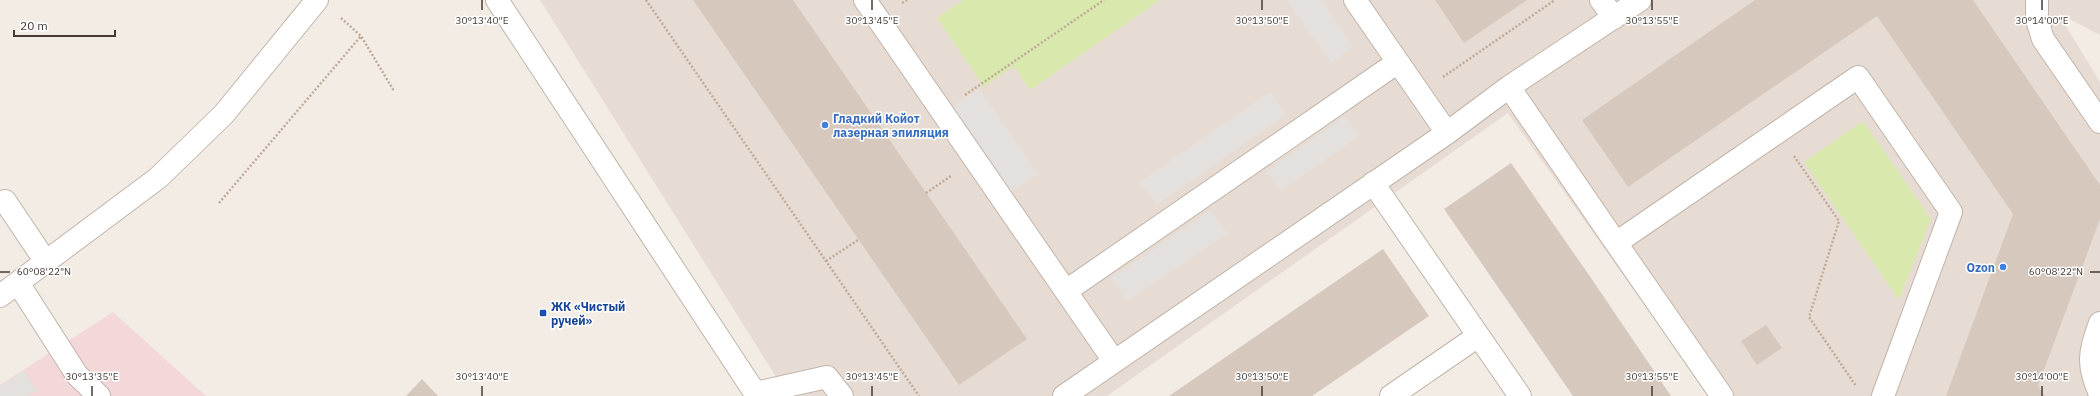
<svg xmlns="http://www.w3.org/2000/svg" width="2100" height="396" viewBox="0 0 2100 396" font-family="'IBM Plex Sans',sans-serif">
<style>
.residential{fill:#e7dcd3}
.medical{fill:#f4d8d9}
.green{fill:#d9e8ad}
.parking{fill:#e3e0dd}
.building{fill:#d7c8bd}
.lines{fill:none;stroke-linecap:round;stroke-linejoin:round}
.minor-casing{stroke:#c1b4aa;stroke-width:24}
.path{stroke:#c0aa98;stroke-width:2.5;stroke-dasharray:2 2;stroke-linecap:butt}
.minor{stroke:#fff;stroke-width:22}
.ticks{fill:none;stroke:#453b34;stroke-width:1.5}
.shop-dot{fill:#3f7fe0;stroke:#fff;stroke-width:1.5}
.transit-dot{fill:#1a4fb4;stroke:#fff;stroke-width:1.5}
.labels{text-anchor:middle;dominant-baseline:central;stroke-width:3;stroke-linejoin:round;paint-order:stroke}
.shop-label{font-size:12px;font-weight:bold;fill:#366cbe;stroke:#fff;text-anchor:start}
.transit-label{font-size:12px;font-weight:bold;fill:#164399;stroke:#fff;text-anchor:start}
.ticks-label{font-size:10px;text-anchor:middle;fill:#453b34;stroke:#fff;stroke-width:3;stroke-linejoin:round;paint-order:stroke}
</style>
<rect width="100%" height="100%" fill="#f3ece5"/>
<path class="residential" d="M540,0H2100V35L2058,13L2100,82V396H1709L1508,113L1107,396H788Z"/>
<path class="medical" d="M113,312L206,396H0V385Z"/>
<path class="green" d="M963,0H1160L1030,90L1014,66L984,87L937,18Z
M1863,121L1931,219L1899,300L1804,162Z"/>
<path class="parking" d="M1287,0H1321L1353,47L1331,63Z
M979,89L1038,174L1011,192L952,107Z
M1270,92L1286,115L1156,205L1140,182Z
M1345,116L1359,136L1280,191L1267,171Z
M1211,210L1227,233L1128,301L1111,278Z
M24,370L37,390L28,396H0V386Z"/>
<path class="building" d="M693,0H793L1027,339L959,385Z
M1435,0H1527L1464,43Z
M1755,0H1973L2100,185V219L2038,386L2045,396H1946L2013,214L1877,16L1628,187L1582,120Z
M1511,163L1591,278L1671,396H1573L1480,261L1444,209Z
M1383,249L1429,316L1312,396H1169Z
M1766,325L1782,348L1757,365L1741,341Z
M422,379L438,396H406Z"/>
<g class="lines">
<g class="minor-casing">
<path id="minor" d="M497,0L757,396
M865,0L1114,361
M1355,0L1447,133
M1601,0L1614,18
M2037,0V20L2043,39L2100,122
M1509,87L1616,243L1858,77L1951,212L1883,396
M1373,183L1520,396
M5,201L46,262
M1616,243L1722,396
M18,283L77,375L99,396
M1066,291L1398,62
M0,296L158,178L224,114L317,0
M2100,323C2089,352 2087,365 2100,394
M755,393L827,377L842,396
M1064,396L1447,133L1509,87L1640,0
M1391,396L1478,336"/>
</g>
<path class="path" d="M646,0L919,396
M902,3L907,0
M341,18L361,36L394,91
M1443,77L1555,0
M965,95L1104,0
M1794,156L1839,221L1809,317L1856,386
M926,193L951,176
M219,203L361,36
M826,261L858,240"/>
<use href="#minor" class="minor"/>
</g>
<path class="ticks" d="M482,0V10M872,0V10M1262,0V10M1652,0V10M2042,0V10M0,272H10M2090,272H2100M92,386V396M482,386V396M872,386V396M1262,386V396M1652,386V396M2042,386V396"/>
<g class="shop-dot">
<circle cx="825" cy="125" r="4"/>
<circle cx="2003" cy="267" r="4"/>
</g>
<rect class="transit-dot" x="539" y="309" width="8" height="8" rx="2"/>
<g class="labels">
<g class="shop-label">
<text x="833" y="118">Гладкий Койот<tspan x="833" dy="14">лазерная эпиляция</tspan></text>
<text x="1995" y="267" text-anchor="end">Ozon</text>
</g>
<g class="transit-label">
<text x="551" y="306">ЖК «Чистый<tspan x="551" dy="14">ручей»</tspan></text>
</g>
</g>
<g class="ticks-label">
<text x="482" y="24">30°13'40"E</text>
<text x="872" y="24">30°13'45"E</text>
<text x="1262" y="24">30°13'50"E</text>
<text x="1652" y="24">30°13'55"E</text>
<text x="2042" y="24">30°14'00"E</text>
<text x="44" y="275">60°08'22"N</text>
<text x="2056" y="275">60°08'22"N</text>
<text x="92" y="380">30°13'35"E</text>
<text x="482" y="380">30°13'40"E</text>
<text x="872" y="380">30°13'45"E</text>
<text x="1262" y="380">30°13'50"E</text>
<text x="1652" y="380">30°13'55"E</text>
<text x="2042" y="380">30°14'00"E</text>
</g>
<path d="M14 30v6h101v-6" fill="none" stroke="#453b34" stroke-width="2"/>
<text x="20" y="30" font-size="12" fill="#453b34" stroke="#ffffff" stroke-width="3" paint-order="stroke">20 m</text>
</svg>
